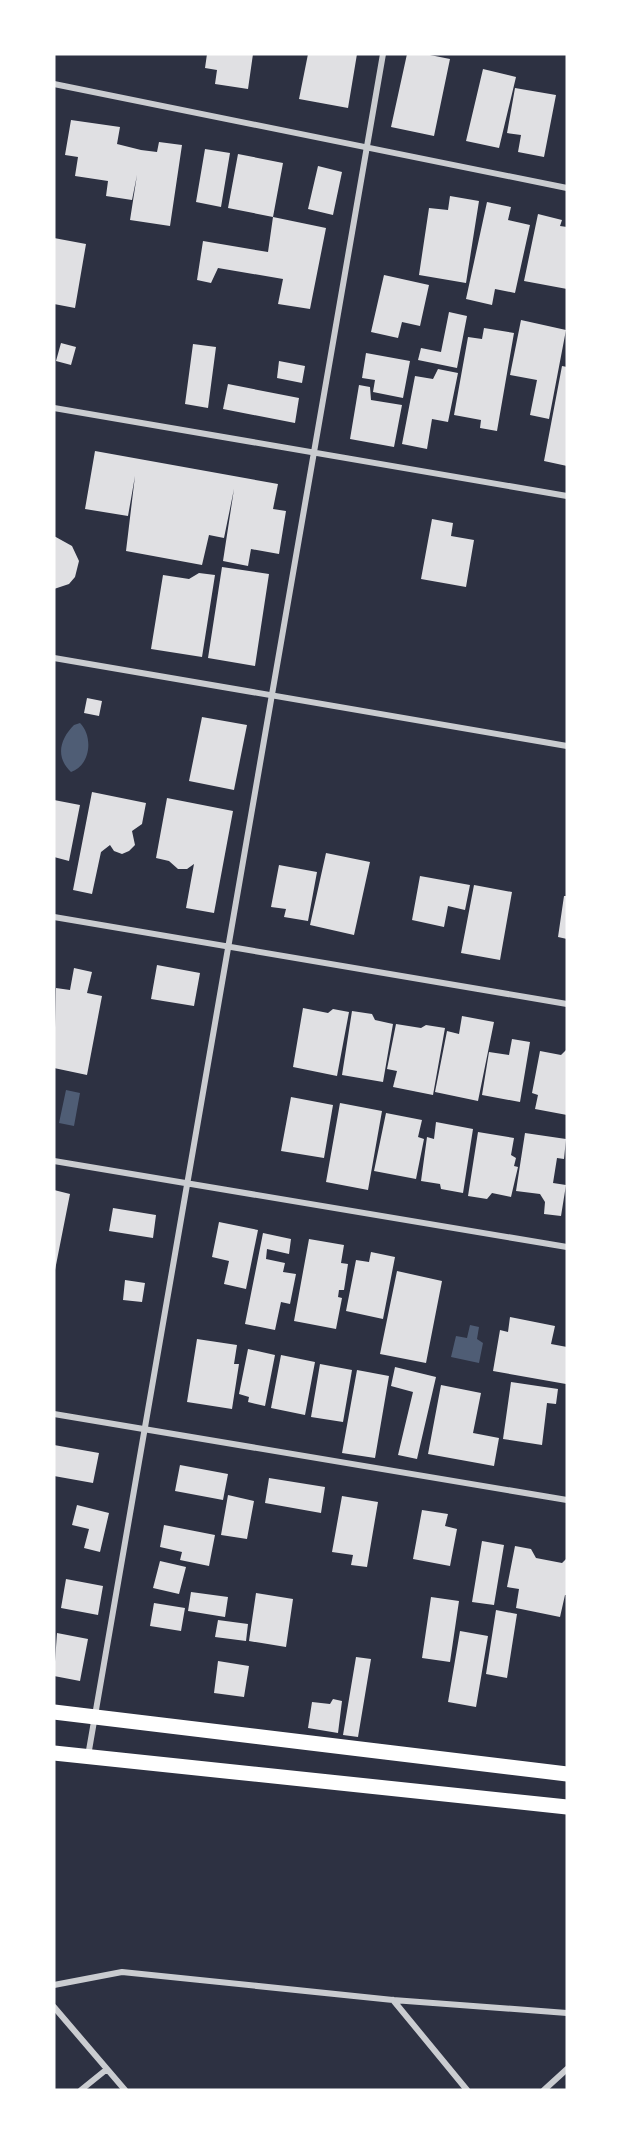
<svg xmlns="http://www.w3.org/2000/svg" width="621" height="2144" viewBox="0 0 621 2144" font-family="'Golos Text',sans-serif">
<style>
.water{fill:#4f5d75}
.building{fill:#e0e0e3}
.lines{fill:none;stroke-linecap:round;stroke-linejoin:round}
.minor{stroke:#caccd0;stroke-width:6}
.primary{stroke:#fff;stroke-width:15}
</style>
<rect width="100%" height="100%" fill="#2d3142"/>
<path class="water" d="M80,723C94,737 90,766 71,772C55,757 60,739 74,725Z
M66,1090L80,1093L74,1126L59,1123Z
M470,1325L479,1327L477,1339L483,1343L479,1363L451,1357L456,1336L467,1338Z"/>
<path class="building" d="M207,54H253L248,89L215,84L217,70L205,68Z
M308,54H357L348,108L299,99Z
M407,54H425L450,59L434,136L391,127Z
M483,69L516,77L499,148L466,141Z
M515,88L556,95L544,157L518,152L521,135L507,133Z
M71,120L120,127L117,144L141,150L157,152L159,142L182,145L170,226L130,220L137,175L132,200L106,196L108,181L75,176L78,157L65,155Z
M205,149L230,153L221,207L196,202Z
M238,154L283,163L273,217L228,208Z
M318,166L342,172L333,215L308,209Z
M450,196L479,201L466,283L419,275L429,208L448,210Z
M487,202L511,207L508,220L530,225L515,293L495,289L492,305L466,299Z
M538,214L562,220L560,226L567,227V289L524,281Z
M273,217L326,228L310,309L278,304L283,279L218,268L211,283L197,280L203,241L268,252Z
M54,238L86,244L75,308L54,304Z
M384,275L429,285L420,326L402,322L398,338L371,332Z
M449,312L467,316L457,368L418,360L421,348L441,352Z
M521,320L566,330L549,419L530,415L537,380L510,375Z
M484,328L514,333L497,431L480,428L481,420L454,415L468,337L482,339Z
M61,343L76,347L71,365L56,361Z
M193,344L216,347L208,408L185,404Z
M366,353L410,361L403,398L373,392L375,380L362,378Z
M279,361L305,366L302,383L277,378Z
M562,366L567,367V466L544,461Z
M438,369L458,373L448,422L432,419L427,449L402,444L415,376L433,379Z
M228,384L299,398L295,423L223,409Z
M359,385L370,387L371,400L402,405L394,447L350,439Z
M95,451L278,484L273,509L286,511L279,554L251,549L248,566L223,561L234,489L224,538L209,535L202,565L126,551L135,476L128,516L85,509Z
M432,519L453,523L451,536L474,540L466,587L421,579Z
M54,536L72,546L79,561L75,577L69,584L54,589Z
M222,567L269,574L255,666L208,658Z
M199,573L215,575L202,657L151,649L163,575L189,579Z
M87,698L102,701L99,716L84,713Z
M202,717L247,725L234,790L189,781Z
M92,792L146,803L142,824L132,831L135,845L129,851L122,854L114,851L110,845L101,852L92,894L73,890Z
M167,798L233,811L214,913L186,908L194,864L187,869H178L169,861L156,858Z
M54,800L80,805L69,861L54,857Z
M326,853L370,862L354,935L310,925Z
M279,865L317,872L308,921L284,917L286,909L271,907Z
M420,876L470,885L465,910L448,906L444,927L412,920Z
M474,885L512,892L500,960L461,953Z
M564,896H567V939L558,937Z
M157,965L200,973L194,1006L151,999Z
M74,968L92,972L87,993L102,996L87,1075L54,1068L56,988L70,990Z
M303,1008L328,1013L333,1009L349,1012L337,1076L293,1067Z
M352,1011L372,1014L375,1020L393,1024L383,1082L342,1075Z
M462,1016L494,1022L478,1101L435,1092L447,1031L459,1034Z
M396,1024L421,1028L426,1025L445,1028L433,1095L393,1087L397,1071L387,1069Z
M512,1039L530,1042L520,1102L482,1095L489,1052L509,1055Z
M567,1049V1115L535,1109L538,1095L532,1093L540,1051L561,1055Z
M291,1097L333,1105L324,1158L281,1151Z
M340,1103L382,1111L368,1190L326,1182Z
M386,1113L422,1120L418,1137L424,1139L416,1179L374,1171Z
M436,1122L473,1129L463,1193L441,1189L440,1184L421,1181L427,1137L434,1139Z
M478,1132L514,1138L511,1155L516,1158L514,1166L518,1167L511,1197L492,1193L487,1199L468,1196Z
M525,1133L566,1139L564,1159L557,1158L553,1183L566,1185L561,1216L544,1214L545,1202L540,1194L516,1191Z
M54,1190L70,1194L55,1270H54Z
M113,1208L156,1215L153,1238L109,1231Z
M219,1222L258,1230L246,1289L224,1284L229,1261L212,1257Z
M263,1233L291,1239L289,1254L267,1249L266,1259L285,1263L283,1272L296,1274L290,1304L281,1302L275,1330L245,1324Z
M309,1239L344,1245L341,1263L348,1264L344,1290H339L338,1297L342,1298L336,1329L294,1321Z
M371,1252L395,1257L383,1319L346,1311L356,1260L369,1262Z
M397,1271L442,1281L426,1363L380,1354Z
M125,1280L145,1283L142,1302L123,1300Z
M510,1317L555,1326L551,1344L567,1347L566,1384L493,1371L500,1330L508,1332Z
M197,1339L237,1345L234,1364H239L232,1409L187,1402Z
M248,1349L275,1355L265,1406L248,1402L249,1397L239,1394Z
M281,1355L315,1362L305,1415L271,1408Z
M320,1364L352,1370L343,1422L311,1417Z
M395,1367L436,1377L417,1459L398,1455L413,1392L391,1386Z
M357,1370L389,1376L375,1458L342,1453Z
M511,1382L558,1389L556,1404L547,1403L542,1445L503,1439Z
M441,1385L481,1393L473,1433L499,1438L494,1466L428,1454Z
M54,1445L99,1453L93,1483L54,1476Z
M180,1465L228,1474L223,1500L175,1491Z
M269,1478L325,1487L321,1513L265,1503Z
M228,1495L254,1501L247,1539L221,1535Z
M342,1496L378,1502L367,1567L351,1565L353,1555L332,1552Z
M77,1505L109,1513L100,1552L84,1548L89,1529L72,1525Z
M422,1510L448,1514L445,1526L457,1529L450,1566L413,1559Z
M164,1525L215,1535L209,1566L180,1560L182,1552L160,1547Z
M482,1541L504,1545L494,1605L472,1602Z
M515,1546L531,1549L536,1558L562,1563L567,1558V1595H565L560,1617L516,1608L519,1589L507,1587Z
M160,1561L186,1567L179,1594L153,1588Z
M66,1579L103,1586L98,1615L61,1608Z
M191,1592L228,1597L225,1617L188,1611Z
M256,1593L293,1599L286,1647L249,1641Z
M431,1597L459,1601L450,1662L422,1658Z
M154,1603L185,1608L181,1631L150,1626Z
M496,1610L517,1614L507,1678L486,1674Z
M218,1620L248,1624L246,1641L215,1637Z
M460,1631L488,1636L476,1707L448,1702Z
M57,1633L88,1639L80,1681L54,1676Z
M356,1657L371,1659L358,1737L343,1735Z
M218,1661L249,1666L244,1697L214,1693Z
M333,1699L342,1701L338,1733L308,1728L312,1702L330,1704Z"/>
<g class="lines">
<path class="minor" d="M54,84L567,188
M54,408L567,496
M54,658L567,746
M54,917L567,1004
M54,1161L567,1247
M54,1414L567,1500
M88,1756L383,54
M54,1985L122,1972L393,2000L567,2013
M393,2000L467,2090
M54,2007L125,2090
M81,2090L107,2069
M544,2090L567,2069"/>
<path class="primary" d="M54,1712L567,1774
M54,1753L567,1807"/>
</g>
<rect width="621" height="2144" fill="none" stroke="#ffffff" stroke-width="111"/>
</svg>
